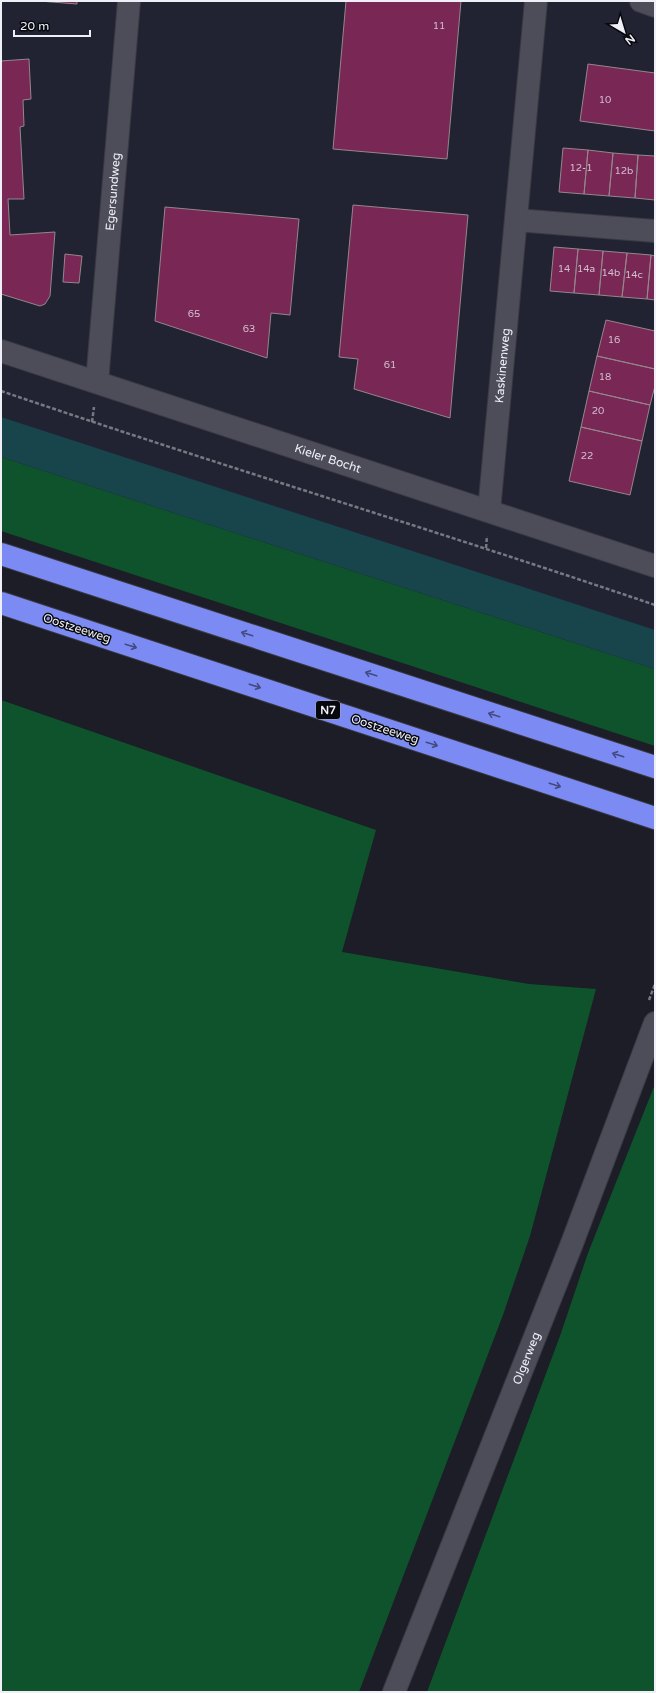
<svg xmlns="http://www.w3.org/2000/svg" width="656" height="1693" viewBox="0 0 656 1693" font-family="'Varela Round',sans-serif">
<style>
.built{fill:#212333}
.green{fill:#0e532c}
.water{fill:#18444c}
.building{fill:#792855;stroke:#94868c}
.lines{fill:none;stroke-linecap:round;stroke-linejoin:round}
.minor-casing{stroke:#3a3a43;stroke-width:24}
.highway-casing{stroke:#3a3a43;stroke-width:24}
.path{stroke:#777881;stroke-width:2.5;stroke-dasharray:4 2;stroke-linecap:butt}
.minor{stroke:#4c4d59;stroke-width:22}
.highway{stroke:#7c8bf3;stroke-width:22}
.oneway{stroke:#424a80}
.labels{text-anchor:middle;dominant-baseline:central;stroke-width:3;stroke-linejoin:round;paint-order:stroke}
.number-label{font-size:10px;fill:#d2bece}
.shield{fill:#07080c;stroke:#a9aab0;stroke-width:1}
.shield-label{font-size:11px;font-weight:bold;fill:#eff0f7}
.street-label{font-size:12px;fill:#eff0f7;stroke:#07080c}
</style>
<rect width="100%" height="100%" fill="#1c1d27"/>
<path class="built" d="M1,1H655V643L1,433Z"/>
<path class="green" d="M1,457L655,669V746L1,531Z
M1,700L376,830L342,952L529,984L596,989L530,1236L503,1315L359,1692H1Z
M655,1084V1692H427L560,1336L588,1253Z"/>
<path class="water" d="M1,417L655,630V669L1,457Z"/>
<path class="building" d="M39,1H77V4Z
M346,1H461L447,159L333,149Z
M29,59L31,99L23,100L24,126L20,127L24,199H8L10,235L55,232L50,296L45,304L40,306L1,294V61Z
M588,64L655,73V131L580,121Z
M563,148L588,150L584,194L559,192Z
M588,150L613,153L609,196L584,194Z
M613,153L638,155L635,198L609,196Z
M638,155L655,156V200L635,198Z
M353,205L468,215L450,418L354,389L358,359L339,357Z
M165,207L299,219L290,315L271,313L267,358L155,321Z
M554,247L578,249L574,293L550,291Z
M578,249L603,251L599,295L574,293Z
M603,251L627,253L622,297L599,295Z
M627,253L651,255L647,299L622,297Z
M65,254L82,256L79,283L63,282Z
M651,255L655,256V300L647,299Z
M606,320L655,331V369L597,356Z
M597,356L655,369V386L650,405L589,391Z
M589,391L650,405L642,441L581,427Z
M581,427L642,441L630,495L569,481Z"/>
<g class="lines">
<g class="minor-casing">
<g id="minor">
<path d="M641,1L655,6"/>
<path d="M516,220L655,231"/>
<path id="s1" d="M1,351L655,566"/>
<path id="s2" d="M97,382L129,1"/>
<path id="s3" d="M489,511L536,1"/>
<path id="s4" d="M394,1692L571,1246L655,1023"/>
</g>
</g>
<g class="highway-casing">
<path id="highway" d="M1,554L655,767
M1,603L655,818"/>
</g>
<path class="path" d="M1,391C218,465 438,531 655,605
M92,422L94,407
M486,548L487,536
M649,1000L655,984"/>
<use href="#minor" class="minor"/>
<use href="#highway" class="highway"/>
</g>
<defs><path id="oneway-shaft" d="M-6 0H5M1.5-3L5.5 0L1.5 3" fill="none" stroke-width="1.6" stroke-linecap="round" stroke-linejoin="round"/></defs>
<g class="oneway">
<use href="#oneway-shaft" transform="translate(247 634) rotate(-162)"/>
<use href="#oneway-shaft" transform="translate(131 646) rotate(18)"/>
<use href="#oneway-shaft" transform="translate(371 674) rotate(-162)"/>
<use href="#oneway-shaft" transform="translate(255 686) rotate(18)"/>
<use href="#oneway-shaft" transform="translate(494 715) rotate(-162)"/>
<use href="#oneway-shaft" transform="translate(432 744) rotate(18)"/>
<use href="#oneway-shaft" transform="translate(618 755) rotate(-162)"/>
<use href="#oneway-shaft" transform="translate(555 785) rotate(18)"/>
</g>
<g class="labels">
<g class="number-label">
<text x="439" y="26">11</text>
<text x="605" y="100">10</text>
<text x="581" y="168">12-1</text>
<text x="624" y="171">12b</text>
<text x="564" y="269">14</text>
<text x="586" y="269">14a</text>
<text x="611" y="273">14b</text>
<text x="634" y="275">14c</text>
<text x="194" y="314">65</text>
<text x="249" y="329">63</text>
<text x="614" y="340">16</text>
<text x="390" y="365">61</text>
<text x="605" y="377">18</text>
<text x="598" y="411">20</text>
<text x="587" y="456">22</text>
</g>
<rect class="shield" x="316" y="701" width="24" height="18" rx="3"/>
<g class="shield-label">
<text x="328" y="710">N7</text>
</g>
<g class="street-label">
<text stroke="none"><textPath href="#s2" startOffset="191">Egersundweg</textPath></text>
<text stroke="none"><textPath href="#s3" startOffset="146">Kaskinenweg</textPath></text>
<text stroke="none"><textPath href="#s1" startOffset="344">Kieler Bocht</textPath></text>
<text transform="translate(77 628) rotate(18)">Oostzeeweg</text>
<text transform="translate(385 729) rotate(18)">Oostzeeweg</text>
<text stroke="none"><textPath href="#s4" startOffset="359">Olgerweg</textPath></text>
</g>
</g>
<rect width="656" height="1693" fill="none" stroke="#eff0f7" stroke-width="4"/>
<g transform="translate(624 32) rotate(142)" stroke="#07080c" stroke-width="3" paint-order="stroke">
<path d="M0-3L7 15L0 10L-7 15Z" fill="#eff0f7"/>
<text y="-6" font-size="11" font-weight="bold" text-anchor="middle" fill="#eff0f7">N</text>
</g>
<path d="M14 30v6h76v-6" fill="none" stroke="#eff0f7" stroke-width="2"/>
<text x="20" y="30" font-size="12" fill="#eff0f7" stroke="#07080c" stroke-width="3" paint-order="stroke">20 m</text>
</svg>
